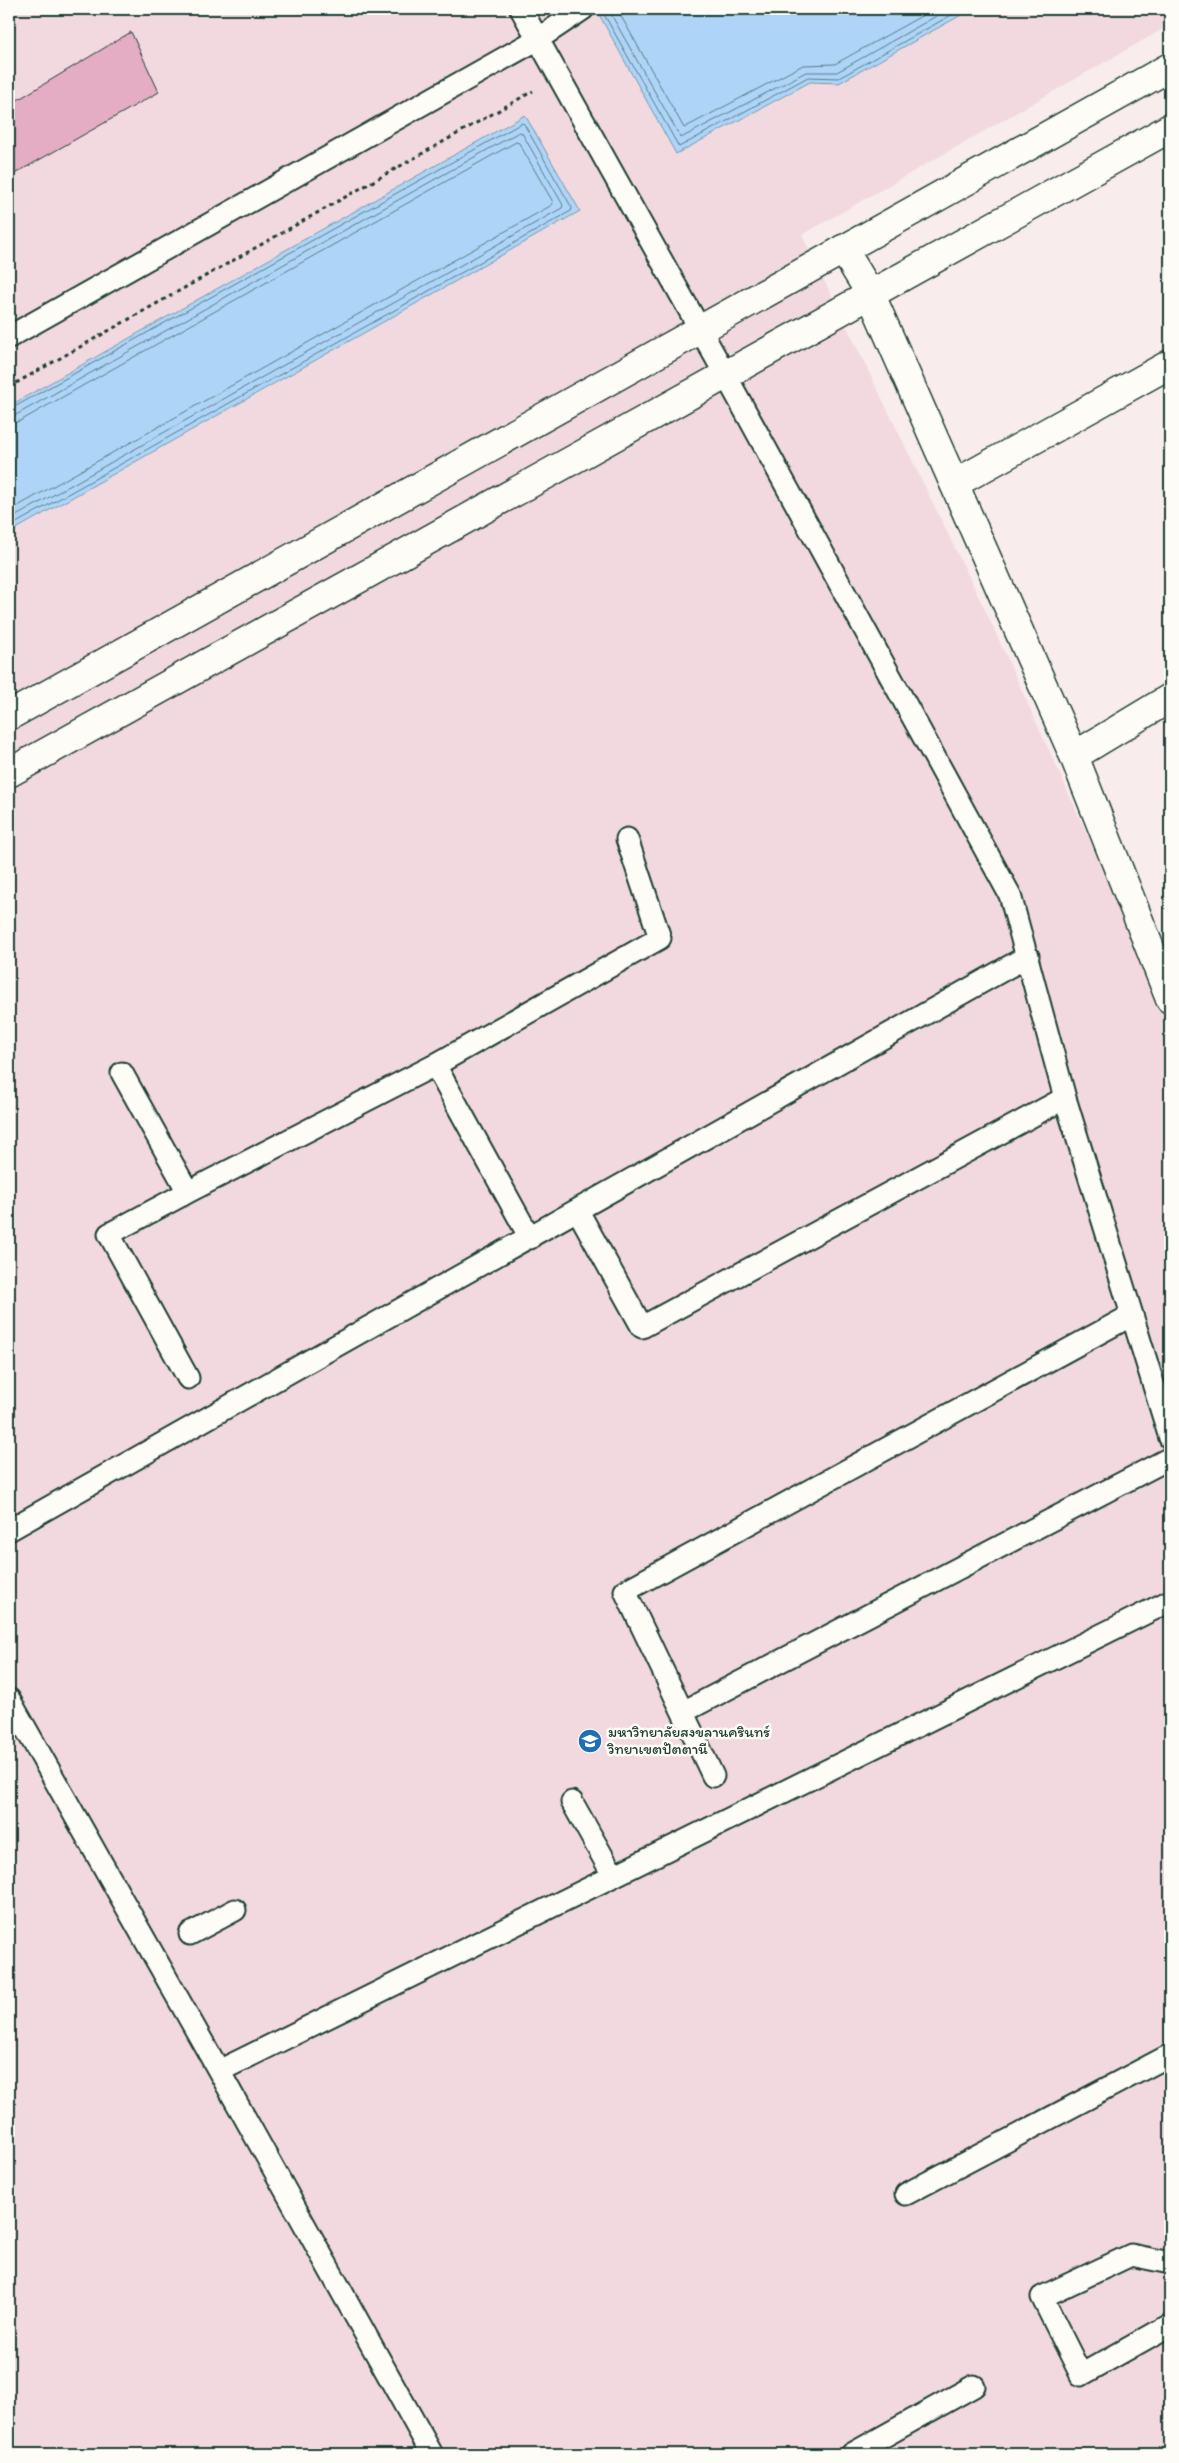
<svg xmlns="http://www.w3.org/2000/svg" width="1179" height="2463" viewBox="0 0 1179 2463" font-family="Itim,'Playpen Sans Thai',sans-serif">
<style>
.built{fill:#f2d9e0}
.water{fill:#aed5f8;stroke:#7598aa}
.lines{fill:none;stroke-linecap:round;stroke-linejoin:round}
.shore{stroke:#587a82;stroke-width:1}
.building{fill:#e4adc3;stroke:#1f3d34}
.lane-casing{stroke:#1f3d34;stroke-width:25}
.street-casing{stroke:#1f3d34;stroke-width:31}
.secondary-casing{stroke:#1f3d34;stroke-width:31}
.path{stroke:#1f3d34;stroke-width:3;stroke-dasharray:4 4;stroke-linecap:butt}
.lane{stroke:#fdfcf7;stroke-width:21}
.street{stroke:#fdfcf7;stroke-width:28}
.secondary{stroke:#fdfcf7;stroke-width:28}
.labels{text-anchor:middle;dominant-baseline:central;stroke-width:5;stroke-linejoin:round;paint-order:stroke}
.poi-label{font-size:15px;fill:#1f3d34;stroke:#fdfcf7;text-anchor:start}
</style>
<rect width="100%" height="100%" fill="#f8eced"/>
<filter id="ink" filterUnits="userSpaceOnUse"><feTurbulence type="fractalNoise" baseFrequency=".02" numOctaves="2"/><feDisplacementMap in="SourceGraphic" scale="10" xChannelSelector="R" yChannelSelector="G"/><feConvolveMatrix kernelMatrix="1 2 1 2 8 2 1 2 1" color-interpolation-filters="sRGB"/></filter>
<g filter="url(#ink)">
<path class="built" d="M9,9H1170V25L802,235L988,616L1148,968L1170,1028V2454H9Z"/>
<path class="water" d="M596,9H972L839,83L810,82L676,154Z
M525,115L580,211L9,533V406Z"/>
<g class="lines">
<path class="shore" d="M601,9L679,147L808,77L839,78L962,9
M608,9L681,138L806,72H837L949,9
M617,9L684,128L803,65L835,64L934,9
M9,410L522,123L524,124L572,208L571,211L9,527
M9,416L16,415L519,132L522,133L563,205L562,208L9,520
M9,424L20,421L516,142L519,143L553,202L552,205L9,511"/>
</g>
<path class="building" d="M131,32L159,92L9,177V105Z"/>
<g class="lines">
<g class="lane-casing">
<path id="lane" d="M521,9L725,374L1010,895L1065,1098L1170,1438
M9,337L538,39L583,9
M435,1065L530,1238
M122,1073L188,1192L435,1065L660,938L627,839
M188,1192L109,1234L188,1378
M578,1211L642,1327L1065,1098
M9,1530L1028,956
M9,1699L219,2071L432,2454
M683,1712L1170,1458
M713,1776L625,1591L1132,1315
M572,1802L613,1875
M190,1934L235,1910
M219,2071L1170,1601
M906,2194L1170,2055
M1170,2263L1131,2255L1042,2297L1081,2375L1170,2325
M852,2454L974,2386"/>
</g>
<g class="street-casing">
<path id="street" d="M843,249L870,293L1074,756L1170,999
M954,484L1170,364
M1074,756L1170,698"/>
</g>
<g class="secondary-casing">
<path id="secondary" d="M9,716L1170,67
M9,773L1170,128"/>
</g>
<path class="path" d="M9,387L533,91"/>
<use href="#lane" class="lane"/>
<use href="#street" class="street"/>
<use href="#secondary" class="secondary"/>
</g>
</g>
<defs>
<g id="university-disc" transform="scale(1.25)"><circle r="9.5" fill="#1f6fb2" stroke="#fdfcf7"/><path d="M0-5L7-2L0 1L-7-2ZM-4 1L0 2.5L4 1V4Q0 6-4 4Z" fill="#fff"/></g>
</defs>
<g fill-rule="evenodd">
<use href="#university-disc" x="590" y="1741"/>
</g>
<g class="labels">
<g class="poi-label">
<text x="608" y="1732">มหาวิทยาลัยสงขลานครินทร์<tspan x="608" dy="17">วิทยาเขตปัตตานี</tspan></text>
</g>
</g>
<rect width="1179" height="2463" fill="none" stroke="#fdfcf7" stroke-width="30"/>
<rect x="15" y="15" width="1149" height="2433" fill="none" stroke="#1f3d34" stroke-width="2" filter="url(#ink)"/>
</svg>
